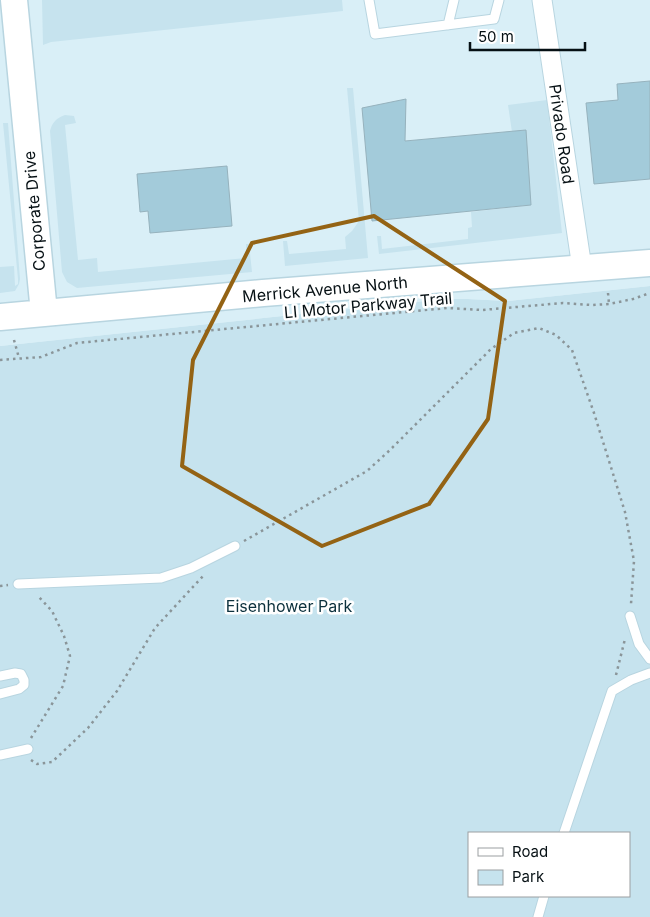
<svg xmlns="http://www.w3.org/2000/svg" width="650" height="917" viewBox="0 0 650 917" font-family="Inter,sans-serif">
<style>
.built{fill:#d9eff7}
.green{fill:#c6e3ee;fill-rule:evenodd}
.building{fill:#a3cbda;stroke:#96b2bd}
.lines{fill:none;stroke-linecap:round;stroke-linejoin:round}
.lane-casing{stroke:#b8d5e0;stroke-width:11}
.street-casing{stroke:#b8d5e0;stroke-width:21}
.secondary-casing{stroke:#b8d5e0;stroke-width:29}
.path{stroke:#8a9599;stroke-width:2.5;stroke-dasharray:2.5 4;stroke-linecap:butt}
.lane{stroke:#fff;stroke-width:9}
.street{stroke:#fff;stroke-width:19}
.secondary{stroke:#fff;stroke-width:26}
.marked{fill:none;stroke:#946314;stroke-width:4;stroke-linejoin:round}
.labels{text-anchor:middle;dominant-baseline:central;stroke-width:5;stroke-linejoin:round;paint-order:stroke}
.street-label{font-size:16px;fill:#061014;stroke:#fff}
.park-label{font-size:16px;fill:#0c313d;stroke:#fff}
</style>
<rect width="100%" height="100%" fill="#eefafe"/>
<path class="built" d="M0,0H650V286L507,301L468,299H444L0,346Z"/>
<path class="green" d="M42,0H342L343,11L51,42L43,45Z
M347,88H353L368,258L285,266L283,241H287L289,254L346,249L345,237L352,231L359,221Z
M547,100L562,233L379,254L377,236H381L382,249L468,239V228L472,227L471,212L531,205L523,131L512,132L508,105Z
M65,115L74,116L76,123L65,125L78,260L97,258L98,272L246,258V244H249L252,272L77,288L67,282L62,272L50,131C52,123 56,118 65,115Z
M3,123H8L20,279L19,284L15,291L0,293V267L14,266L15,286L18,284V279Z
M650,286V917H0V346L444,299H468L507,301ZM469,833H629V896H469Z"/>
<path class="building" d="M650,81V179L594,184L586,103L618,100L617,84Z
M406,99L405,141L526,130L531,205L372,221L362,108Z
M227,166L232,226L150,233L148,211L140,212L137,174Z"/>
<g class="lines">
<g class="lane-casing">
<path id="lane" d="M369,0L375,34L494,19L499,0
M448,25L454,0
M18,584L161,578L191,568L235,546
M630,616L639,644L650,659
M0,676L15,673L21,674L24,680V685L19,689L0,694
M0,755L28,749
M564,833L612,691L631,680L650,673
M538,917L544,896"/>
</g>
<g class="street-casing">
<path id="street" d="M542,0L582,268"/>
</g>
<g class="secondary-casing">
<path id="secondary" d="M14,0L44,313
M0,317L263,293L650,263"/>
</g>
<path class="path" d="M608,293L609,304
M14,340L19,358
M0,360L41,357L77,343L447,308L482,310L563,303L591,305L609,304L633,299L650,293
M244,541L367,471L390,450L491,349L514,333L539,328L556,335L572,350L594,413L625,512L634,561L631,604
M0,586L8,585
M616,675L625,639
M31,738L63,686L70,656L64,636L52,611L38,596
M31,760L37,764L52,762L88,728L117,691L155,628L204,575"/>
<use href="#lane" class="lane"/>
<use href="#street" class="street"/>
<use href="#secondary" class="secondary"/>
</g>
<path class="marked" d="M374,216L505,301L488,419L429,504L322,546L182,466L193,360L252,243Z"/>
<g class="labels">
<g class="street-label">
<text transform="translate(562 134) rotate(82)">Privado Road</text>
<text transform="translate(34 211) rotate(-95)">Corporate Drive</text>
<text transform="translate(325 289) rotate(-5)">Merrick Avenue North</text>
<text transform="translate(368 305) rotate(-5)">LI Motor Parkway Trail</text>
</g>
<g class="park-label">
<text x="289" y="606">Eisenhower Park</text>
</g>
</g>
<rect x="468" y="832" width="162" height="65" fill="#ffffff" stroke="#9b9fa1"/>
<rect x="478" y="848" width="25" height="8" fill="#ffffff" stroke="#9b9fa1"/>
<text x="512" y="857" font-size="15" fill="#061014">Road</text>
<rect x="478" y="870" width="25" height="15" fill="#c6e3ee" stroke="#9b9fa1"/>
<text x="512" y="882" font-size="15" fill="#061014">Park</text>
<path d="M470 42v8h115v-8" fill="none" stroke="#061014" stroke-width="2.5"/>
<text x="478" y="42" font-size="15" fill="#061014" stroke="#ffffff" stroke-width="4" paint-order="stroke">50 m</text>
</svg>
